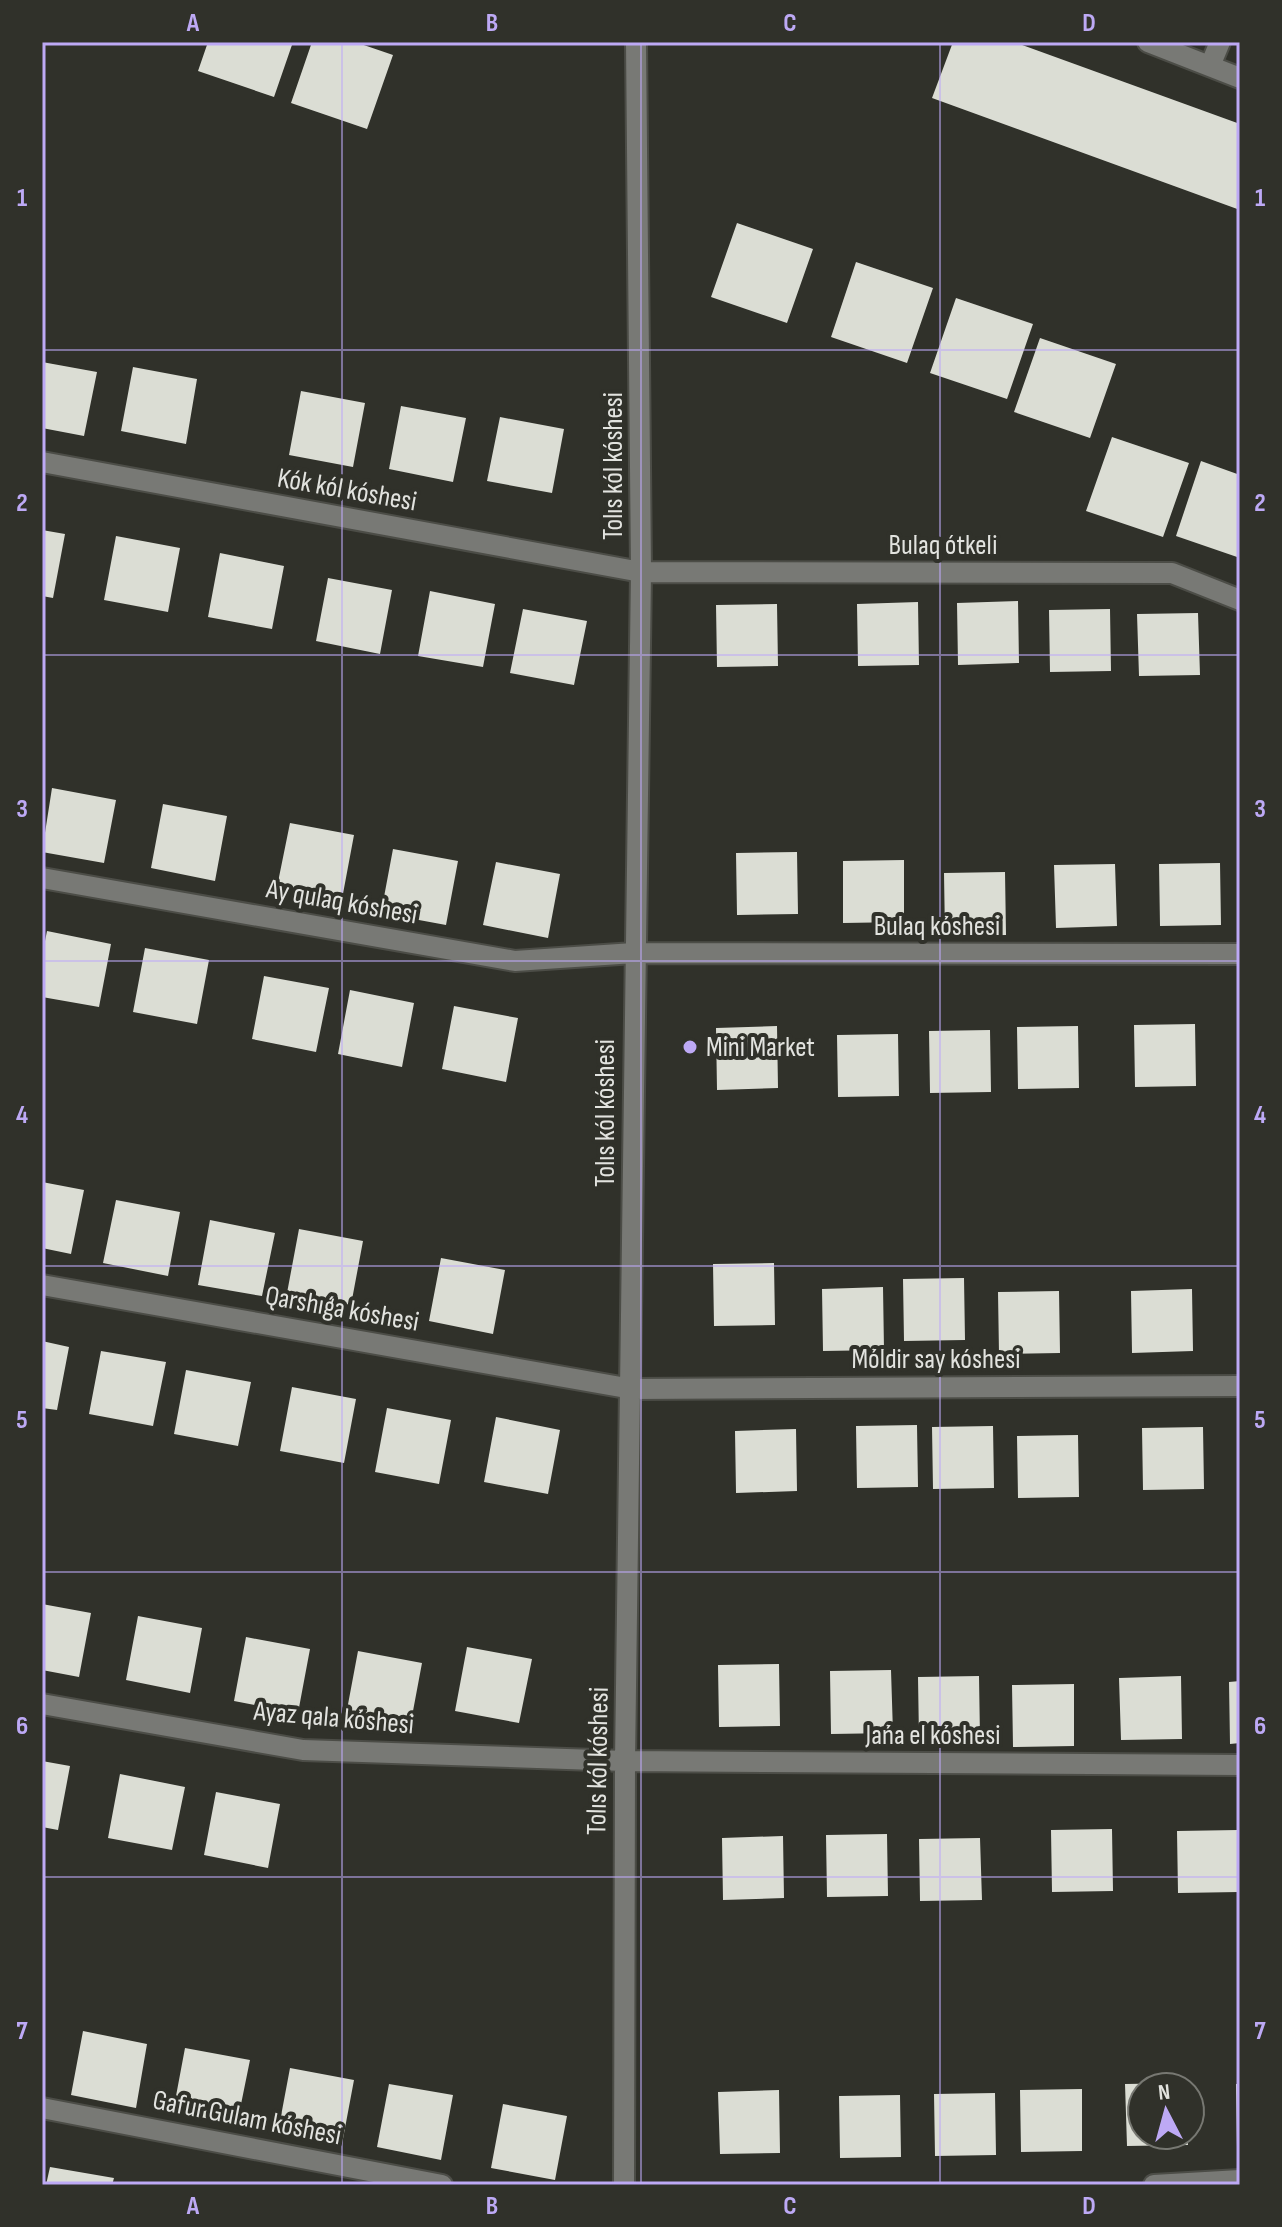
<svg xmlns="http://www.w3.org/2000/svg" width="1282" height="2227" viewBox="0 0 1282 2227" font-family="'Sofia Sans Condensed',sans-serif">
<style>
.building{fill:#dbddd4}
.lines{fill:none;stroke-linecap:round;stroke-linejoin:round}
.minor-casing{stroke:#4c4d47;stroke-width:24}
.minor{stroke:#787975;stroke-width:20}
.grid{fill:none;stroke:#bda9f5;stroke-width:2;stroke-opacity:0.55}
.poi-dot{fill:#bda9f5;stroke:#30312a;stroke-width:3}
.labels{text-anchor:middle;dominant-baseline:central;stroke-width:8;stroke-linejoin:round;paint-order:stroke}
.street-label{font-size:28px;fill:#e2e3df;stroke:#30312a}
.poi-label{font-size:28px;fill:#e2e3df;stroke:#30312a;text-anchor:start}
.neatline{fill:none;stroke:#bda9f5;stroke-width:3}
.grid-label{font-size:26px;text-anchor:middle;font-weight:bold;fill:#bda9f5}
</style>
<rect width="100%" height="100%" fill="#30312a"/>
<path class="building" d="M208,42H293L274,97L198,71Z
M312,42H355L393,55L367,129L291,103Z
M953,42H1014L1240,124V210L932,98Z
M737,223L813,249L787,323L711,297Z
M856,262L933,288L907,363L831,337Z
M956,298L1033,324L1007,399L930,373Z
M1040,338L1116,364L1090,438L1014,412Z
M42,362L97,372L84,436L42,428Z
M133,367L197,379L186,444L121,431Z
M301,391L365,403L353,467L289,455Z
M401,406L466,418L453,482L389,469Z
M500,417L564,429L552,493L487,481Z
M1112,437L1189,463L1163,537L1086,511Z
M1201,461L1240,475V558L1176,536Z
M42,530L65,534L53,598L42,596Z
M116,536L180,548L168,612L104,600Z
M220,553L284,566L272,629L208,617Z
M328,578L392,590L380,654L316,641Z
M430,591L495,604L483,667L418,656Z
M1018,601L1019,663L958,665L957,603Z
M918,602L919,665L858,666L857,604Z
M777,604L778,666L717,667L716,605Z
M523,609L587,621L574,685L510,673Z
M1110,609L1111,671L1050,672L1049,610Z
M1198,613L1200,675L1139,676L1137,614Z
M52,788L116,800L104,863L42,852Z
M163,804L227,816L215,881L151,868Z
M290,823L354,835L342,899L277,887Z
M393,849L458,861L446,925L381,913Z
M797,852L798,914L737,915L736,853Z
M904,860V922L843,923V861Z
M496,862L560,874L548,938L483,925Z
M1220,863L1221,925L1160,926L1159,864Z
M1115,864L1117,926L1056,928L1054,865Z
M1005,872L1006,935L945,936L944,873Z
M47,931L111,944L99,1007L42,997V956Z
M145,948L209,960L197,1024L133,1012Z
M264,976L329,988L316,1052L252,1039Z
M350,990L414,1003L402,1067L338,1054Z
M454,1006L518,1018L506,1082L442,1069Z
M1195,1024L1196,1086L1135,1087L1134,1025Z
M777,1026L778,1088L717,1090L716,1028Z
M1078,1026L1079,1088L1018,1089L1017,1027Z
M990,1030L991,1092L930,1093L929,1031Z
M898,1034L899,1096L838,1097L837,1035Z
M42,1182L84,1190L71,1254L42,1248Z
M116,1200L180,1212L168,1276L103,1263Z
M210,1220L275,1233L262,1296L198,1285Z
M299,1229L363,1241L351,1305L287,1293Z
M441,1258L505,1270L493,1334L429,1321Z
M774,1263L775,1325L714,1326L713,1264Z
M964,1278L965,1340L904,1341L903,1279Z
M883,1287L884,1350L823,1351L822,1289Z
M1192,1289L1193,1351L1132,1353L1131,1291Z
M1059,1291L1060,1353L999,1354L998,1292Z
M42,1341L69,1347L57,1410L42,1408Z
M101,1351L166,1362L153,1426L89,1414Z
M186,1370L251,1382L238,1446L174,1434Z
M292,1387L356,1399L344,1463L280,1451Z
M387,1408L451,1420L439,1484L375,1472Z
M496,1417L560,1430L548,1494L484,1482Z
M917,1425L918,1487L857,1488L856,1426Z
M993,1426L994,1488L933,1489L932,1427Z
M1203,1427L1204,1489L1143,1490L1142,1428Z
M796,1429L797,1491L736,1493L735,1431Z
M1078,1435L1079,1497L1018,1498L1017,1436Z
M42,1604L91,1613L79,1677L42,1670Z
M138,1616L202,1628L190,1693L126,1680Z
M246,1637L310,1649L298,1713L234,1701Z
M467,1647L532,1659L519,1723L455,1711Z
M358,1651L422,1663L410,1727L346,1715Z
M779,1664L780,1726L719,1727L718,1665Z
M891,1670L893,1733L831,1734L830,1671Z
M979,1676L980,1738L919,1739L918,1677Z
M1181,1676L1182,1739L1121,1740L1119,1678Z
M1240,1681V1743L1230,1744L1229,1682Z
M1074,1684V1746L1013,1747L1012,1685Z
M42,1761L70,1766L58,1830L42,1827Z
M120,1774L185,1787L172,1850L108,1838Z
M216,1792L280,1804L268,1868L204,1855Z
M1112,1829L1113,1891L1052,1892L1051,1830Z
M1238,1830L1239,1892L1178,1893L1177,1831Z
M887,1834L888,1896L827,1897L826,1835Z
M783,1836L784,1898L723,1900L722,1838Z
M980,1838L982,1900L920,1901L919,1839Z
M83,2031L147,2044L136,2108L71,2095Z
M185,2048L250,2060L237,2124L173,2112Z
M290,2068L354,2080L342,2144L278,2132Z
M1187,2083V2087H1142V2135H1187L1188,2145L1127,2146L1125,2084Z
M389,2084L453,2095L441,2160L377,2147Z
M1236,2084H1240V2146L1237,2147Z
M1082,2089V2151L1021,2152L1020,2090Z
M779,2090L780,2153L720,2154L718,2092Z
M995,2093L996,2155L935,2156L934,2094Z
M900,2095L901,2157L840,2158L839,2096Z
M503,2104L567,2116L555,2180L491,2168Z
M50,2167L114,2178L112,2185H46Z"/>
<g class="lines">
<g class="minor-casing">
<path id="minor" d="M1148,42L1240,78
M1210,66L1220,42
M42,462L641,572L1172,573L1240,600
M42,878L515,961L634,953L1240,954
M42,1285L632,1389L1240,1386
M42,1704L303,1750L625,1761L1240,1765
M42,2108L442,2185
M624,2185L625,1761L641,572L636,42
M1154,2185L1240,2180"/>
</g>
<use href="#minor" class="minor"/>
</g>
<path class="grid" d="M342,42V2185M641,42V2185M940,42V2185M42,350H1240M42,655H1240M42,961H1240M42,1266H1240M42,1572H1240M42,1877H1240"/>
<circle class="poi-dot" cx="690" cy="1047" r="8"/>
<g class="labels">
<g class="street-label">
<text transform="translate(613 466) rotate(-90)">Tolıs kól kóshesi</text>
<text transform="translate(347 490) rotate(10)">Kók kól kóshesi</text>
<text x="943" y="545">Bulaq ótkeli</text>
<text transform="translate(342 902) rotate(10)">Ay qulaq kóshesi</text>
<text x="937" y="926">Bulaq kóshesi</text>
<text transform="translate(605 1113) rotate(-90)">Tolıs kól kóshesi</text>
<text transform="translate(342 1309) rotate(10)">Qarshıǵa kóshesi</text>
<text x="936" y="1359">Móldir say kóshesi</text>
<text transform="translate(334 1718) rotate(5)">Ayaz qala kóshesi</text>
<text x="933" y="1735">Jańa el kóshesi</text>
<text transform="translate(598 1761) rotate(-89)">Tolıs kól kóshesi</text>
<text transform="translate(247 2118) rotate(11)">Gafur Gulam kóshesi</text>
</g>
<g class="poi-label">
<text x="706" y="1047">Mini Market</text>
</g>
</g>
<rect width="1282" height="2227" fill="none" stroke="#30312a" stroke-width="88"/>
<g transform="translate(1166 2111) rotate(354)"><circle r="38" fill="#30312a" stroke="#777872" stroke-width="2"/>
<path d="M0-6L14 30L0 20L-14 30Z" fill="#bda9f5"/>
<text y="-12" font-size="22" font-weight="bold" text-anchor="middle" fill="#e2e3df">N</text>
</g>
<rect x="44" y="44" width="1194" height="2139" class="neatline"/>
<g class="grid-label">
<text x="193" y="31">A</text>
<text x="492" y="31">B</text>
<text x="790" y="31">C</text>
<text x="1089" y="31">D</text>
<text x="22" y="206">1</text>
<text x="1260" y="206">1</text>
<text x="22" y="511">2</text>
<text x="1260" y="511">2</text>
<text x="22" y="817">3</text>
<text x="1260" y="817">3</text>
<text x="22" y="1123">4</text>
<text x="1260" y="1123">4</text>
<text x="22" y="1428">5</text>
<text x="1260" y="1428">5</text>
<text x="22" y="1734">6</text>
<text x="1260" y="1734">6</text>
<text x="22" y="2039">7</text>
<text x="1260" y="2039">7</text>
<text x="193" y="2214">A</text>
<text x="492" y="2214">B</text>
<text x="790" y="2214">C</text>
<text x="1089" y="2214">D</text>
</g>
</svg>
